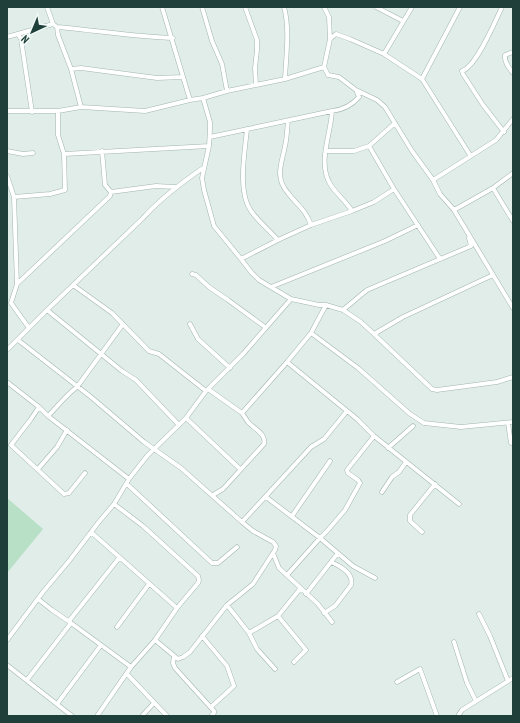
<svg xmlns="http://www.w3.org/2000/svg" width="520" height="723" viewBox="0 0 520 723" font-family="'PT Sans Narrow',sans-serif">
<style>
.green{fill:#b7e0c6}
.lines{fill:none;stroke-linecap:round;stroke-linejoin:round}
.minor-casing{stroke:#a2b5b0;stroke-width:5}
.minor{stroke:#fff;stroke-width:4}
</style>
<rect width="100%" height="100%" fill="#e0ede8"/>
<path class="green" d="M7,498L43,529L7,573Z"/>
<g class="lines">
<g class="minor-casing">
<path id="minor" d="M47,7L53,24L57,27L58,35L71,69L81,107
M162,7L190,100
M202,7L212,41L222,64L227,91
M245,7L257,40V50L255,68L256,85
M284,7C290,28 286,57 285,79
M324,7L329,17L330,39L324,67
M376,7L403,21
M502,7C495,22 476,67 462,71L463,74L483,105L504,132
M57,27C95,30 134,37 173,38
M18,34L21,39L32,112
M7,37L53,24
M330,39L336,34L350,39L384,54L422,79L470,155
M513,52L505,55C504,62 509,68 513,73
M384,54L412,7
M71,69L81,68L157,78L183,77
M422,79L460,7
M203,98L210,122V129L209,146L202,178L204,190L214,226L241,259L251,272L259,280L291,299L319,305H326L343,310L361,322L374,334L432,389L437,390L497,382L513,377
M7,111H58L81,107L145,111L190,100L203,98L227,91L285,79L324,67L328,75L339,77L356,90L377,100L385,107L412,151L433,180L440,194L454,210L513,308
M288,121C287,129 287,138 285,146C282,163 274,177 288,193C297,205 306,210 311,225
M247,129C245,151 237,192 251,211C258,221 269,230 278,240
M210,137L332,111
M369,146L394,189L440,259
M7,151L23,154L33,153
M102,151L105,185L111,192
M326,151H354L369,146L395,123
M64,154L209,146
M7,176L14,197L50,194L65,190L64,154L58,135V111
M433,180L496,140L513,119
M493,188L513,221
M14,197L17,284
M454,210L493,188L513,173
M352,211L374,202L394,189
M241,259L278,240L311,225L352,211C345,200 334,192 329,182C318,160 331,134 332,111C342,110 352,105 359,97L356,90
M192,274L196,275L209,287L228,300L265,327
M73,285L112,313L149,351L159,354L206,391
M271,287L385,241L418,225
M326,305L311,333L287,362L357,419L374,436L459,504
M47,310L122,371L136,380L179,425
M343,310L367,290L471,246L469,238
M190,324L198,339L230,368
M29,328L11,303L17,284L110,196L111,192L156,186L175,187
M311,333L358,368L410,414L424,423L461,427L513,422
M374,334L403,317L493,275
M18,340L91,397L144,442L181,468L242,522L253,531L273,542L276,546L275,550L253,584L227,605L190,652L183,657L178,659L155,640
M7,350L47,310L143,218C161,198 181,183 203,168
M7,382L39,407L48,416L129,479
M208,389L242,413
M39,407L31,419L11,445L64,494L69,493L85,473
M48,416C57,407 66,395 77,387L123,324
M186,418L240,469
M508,423L511,443
M388,448L413,426
M38,469L57,447L67,430
M127,484L212,563H218L237,547
M382,492L392,477L399,472L406,462
M213,495L223,489L264,444C267,434 253,428 248,422C246,419 244,416 242,413L287,362
M266,497L320,538L353,566L375,578
M114,504L143,526L198,576L199,580L198,583L177,608
M292,516L330,461
M242,522L311,447L324,439L347,411
M91,532L177,608L155,640L131,667L97,716
M422,532L410,521V515L435,484
M273,553L279,568L318,604L332,622
M287,575L320,538L328,530L345,510L360,483L358,480L348,473L347,470L374,436
M306,594L338,553
M38,599L52,610L71,623L131,667
M227,605L249,633L257,649L275,669
M324,613L335,606L351,585C354,573 340,566 331,562
M479,614L490,636L508,681
M278,616L306,650L294,662
M69,621L119,558
M117,627L149,584
M249,633L278,616L300,589
M202,636L227,666L234,686L211,707
M7,640L43,592L69,561L98,523L114,504L129,479L147,456L186,418L206,391L243,354L291,299
M454,642L467,683L476,701
M174,656L173,663L175,668L214,711V713L211,716
M7,665L72,716
M127,674L167,716
M27,680L71,623
M397,682L420,669L437,716
M57,704L101,645
M142,716L154,703
M458,716L462,710L513,678"/>
</g>
<use href="#minor" class="minor"/>
</g>
<rect width="520" height="723" fill="none" stroke="#1f3f3a" stroke-width="16"/>
<g transform="translate(32 32) rotate(224)" stroke="#f1f9f6" stroke-width="3" paint-order="stroke">
<path d="M0-3L7 15L0 10L-7 15Z" fill="#1f3f3a"/>
<text y="-6" font-size="11" font-weight="bold" text-anchor="middle" fill="#1f3f3a">N</text>
</g>
</svg>
